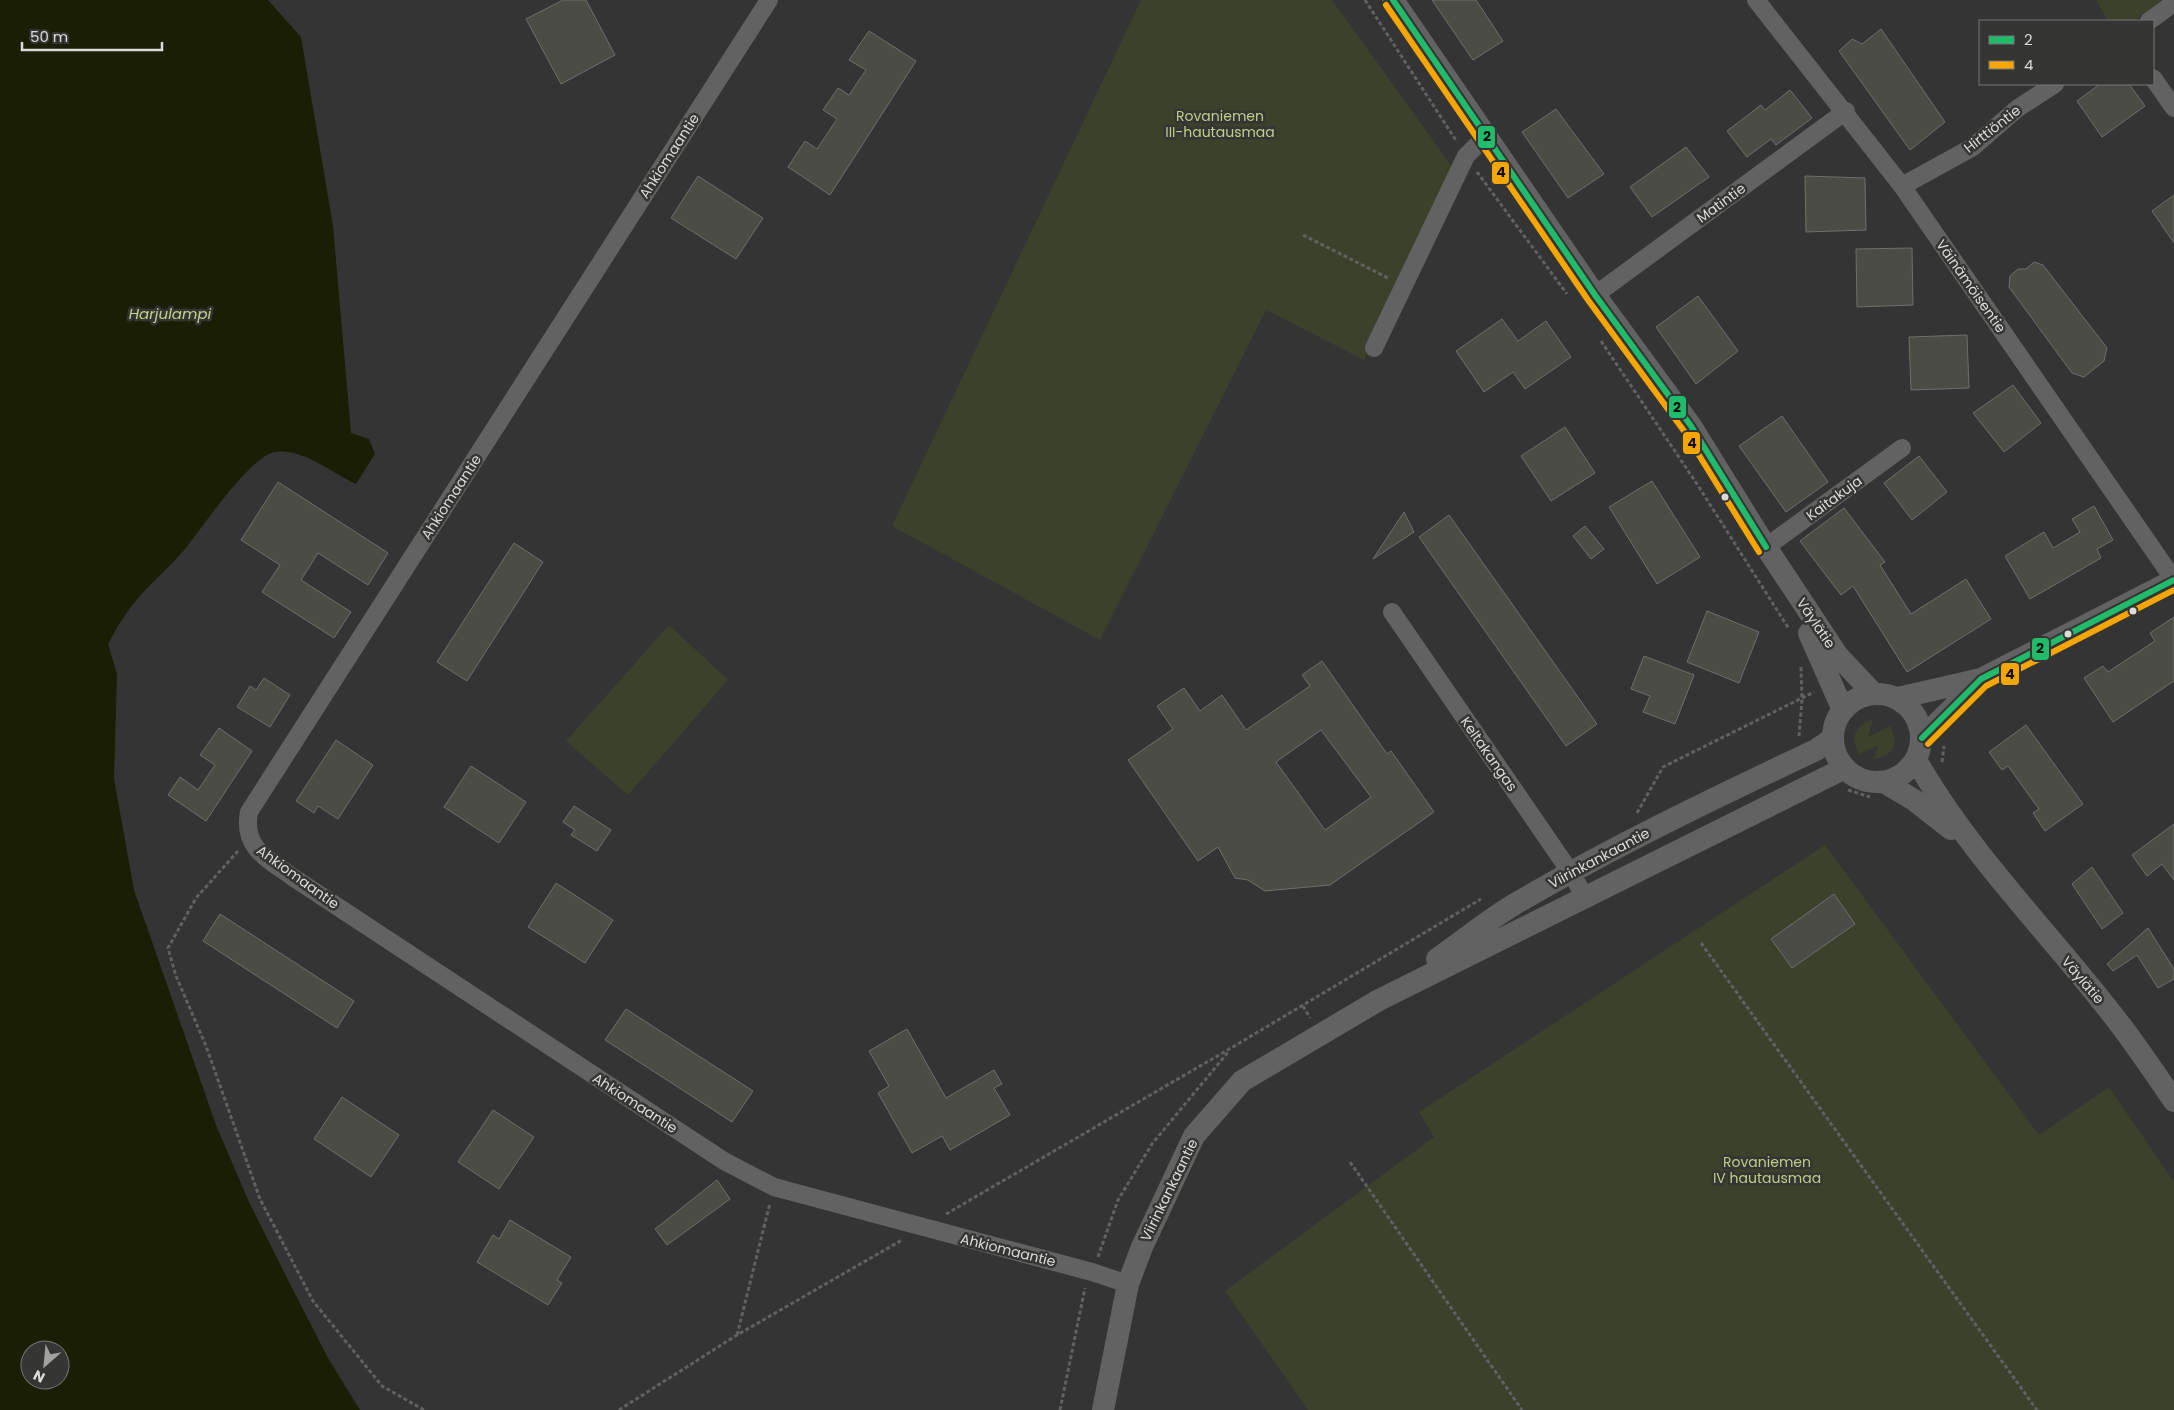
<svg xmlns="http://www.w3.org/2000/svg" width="2174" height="1410" viewBox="0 0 2174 1410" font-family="Poppins,sans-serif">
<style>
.green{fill:#3c412c}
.water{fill:#1a1e05;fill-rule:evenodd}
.building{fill:#4b4c45;stroke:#6f6f6e;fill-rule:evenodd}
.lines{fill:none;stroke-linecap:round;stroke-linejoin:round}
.path{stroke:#616161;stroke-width:3;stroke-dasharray:4 2.5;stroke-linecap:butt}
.minor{stroke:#626262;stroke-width:18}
.tertiary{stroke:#626262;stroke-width:22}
.bus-1-casing{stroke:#353533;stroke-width:10}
.bus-2-casing{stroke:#353533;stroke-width:10}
.bus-1{stroke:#20bc6c;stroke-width:6}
.bus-2{stroke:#f7a600;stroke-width:6}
.bus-dot{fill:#dbdbda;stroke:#353533;stroke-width:2}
.labels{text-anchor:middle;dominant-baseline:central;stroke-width:5;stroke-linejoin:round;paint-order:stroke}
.park-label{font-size:14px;fill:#becf89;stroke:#353533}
.street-label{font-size:14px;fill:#dbdbda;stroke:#353533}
.water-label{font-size:15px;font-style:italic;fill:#c3d38d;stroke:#353533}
.line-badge{stroke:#353533;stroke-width:2}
.pale-badge-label{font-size:14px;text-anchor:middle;font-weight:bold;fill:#111}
</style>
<rect width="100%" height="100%" fill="#343434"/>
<path class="green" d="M1141,0H1332L1456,172L1364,360L1266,310L1100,640L892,526Z
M2096,0H2162L2134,21H2108Z
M669,625L728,680L628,795L566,741Z
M1873,719L1868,737L1890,726C1899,744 1895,755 1874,759L1878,745L1860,754C1848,738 1856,725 1873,719Z
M1825,845L2039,1135L2109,1087L2174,1182V1410H1308L1225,1291L1434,1137L1419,1112Z"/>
<path class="water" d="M0,0H268L301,37L333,226L351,433L369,439L375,454L356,484C332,473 303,448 275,452C250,456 202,528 185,549C171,566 154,580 140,596C127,610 117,627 108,644L117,674L114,779L134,890L216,1125L249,1202L288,1280L328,1358L360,1410H0ZM30,1350H60V1380H30Z"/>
<path class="building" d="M563,0H586L615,55L561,84L526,19Z
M1432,0H1476L1503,41L1473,60Z
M1881,29L1945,122L1910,150L1839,51L1852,39L1862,44Z
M869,31L916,61L830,195L788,167L805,141L817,149L837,119L823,110L838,88L849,95L866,70L849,60Z
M2100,84H2129L2145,106L2102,137L2077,101Z
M1790,90L1812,118L1776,145L1771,139L1747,157L1727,131L1761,105L1765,110Z
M1556,109L1604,174L1568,198L1522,132Z
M1686,147L1709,177L1652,217L1630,187Z
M698,176L763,218L736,259L671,218Z
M1805,176L1865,178L1866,230L1806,232Z
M2174,195V243L2152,211Z
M1912,248L1913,305L1857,307L1856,249Z
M2034,262L2043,265L2107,348L2104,361L2084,377L2072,373L2009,287L2010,276L2018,269H2026Z
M1698,296L1738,351L1696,384L1656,327Z
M1502,319L1518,341L1546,321L1571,357L1525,389L1513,372L1484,392L1456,351Z
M1967,335L1969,388L1911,390L1909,337Z
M2013,385L2041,423L2004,452L1973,413Z
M1782,416L1828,482L1786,512L1739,446Z
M1565,427L1595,473L1551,501L1521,456Z
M1919,456L1947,492L1912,520L1884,483Z
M1652,481L1700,557L1657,584L1609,507Z
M278,482L388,553L368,585L318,553L301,580L351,612L334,638L262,592L280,565L241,540Z
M2094,506L2113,540L2097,549L2101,558L2030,599L2005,556L2044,532L2053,548L2080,532L2072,519Z
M1844,508L1885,562L1880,565L1911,614L1966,579L1991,619L1907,672L1853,586L1841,595L1800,541Z
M1404,512L1414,532L1373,559Z
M1449,515L1597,724L1566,746L1419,537Z
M1585,526L1604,549L1591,559L1573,536Z
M514,543L543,562L467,681L437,662Z
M1707,611L1759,632L1739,683L1687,662Z
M2174,617V681L2113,722L2084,678L2103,666L2108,672L2155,641L2150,633Z
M1644,656L1694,675L1675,724L1643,712L1650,696L1631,689Z
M1322,661L1387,754L1391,751L1434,812L1330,885L1265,891L1248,880L1235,878L1218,847L1198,861L1128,760L1173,729L1157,706L1184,688L1200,711L1222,695L1246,730L1310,686L1302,675ZM1321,730L1371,797L1325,830L1276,762Z
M264,678L290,695L270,727L237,707L250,686L256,690Z
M2026,725L2083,804L2045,831L2033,813L2039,809L2008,766L2002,770L1989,752Z
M219,728L252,751L206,821L168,795L180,777L198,790L215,765L200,755Z
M336,740L373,765L338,819L318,806L314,813L296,801Z
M471,766L526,802L499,843L444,807Z
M574,806L611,830L597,851L571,835L575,830L563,822Z
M2174,824V880L2162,864L2147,876L2132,855Z
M2092,867L2123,913L2102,929L2072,884Z
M556,883L613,920L585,963L528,927Z
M1834,894L1855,924L1792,968L1771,939Z
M220,914L354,1001L337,1028L203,941Z
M2148,928L2174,969V979L2158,988L2137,955L2113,971L2107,964Z
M626,1009L753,1091L732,1122L605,1040Z
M907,1029L946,1098L994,1070L1002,1084L994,1088L1010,1115L950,1150L942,1136L912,1153L878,1093L889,1086L869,1051Z
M342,1097L399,1135L371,1177L314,1139Z
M493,1110L534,1137L499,1189L458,1162Z
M717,1180L730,1199L667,1245L655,1229Z
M510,1220L571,1257L557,1280L562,1283L548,1305L477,1262L493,1235L499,1239Z"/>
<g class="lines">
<path class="path" d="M1365,0L1457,142
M1477,172L1567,294
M1303,235L1390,279
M1601,341L1697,484L1789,629
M1799,736L1802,700L1801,667
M1942,762L1944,746
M1848,790L1870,797
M1637,813L1663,767L1814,692
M238,851L196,898L168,948L176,976L206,1046L260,1199L313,1301L382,1386L424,1410
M1701,943L2037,1410
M1303,1006L1310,1018
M1350,1162L1522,1410
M946,1214L1231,1048L1481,899
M1098,1257L1118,1200L1152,1144L1229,1051
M737,1335L770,1203
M619,1410L737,1335L902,1240
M1060,1410L1085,1288"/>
<path class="minor" d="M769,0L249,812C242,848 268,859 294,878L724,1161L774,1187L1092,1272L1128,1284
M1756,0L1902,186L2174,580
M2149,21L2174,3
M2153,78L2174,108
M1902,186L1973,147L2018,108L2055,84
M1595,295L1846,111
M1374,348L1466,156L1487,135
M1766,547L1902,448
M1392,612L1571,873L1585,897"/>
<path class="tertiary" d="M1393,0L1595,295L1691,426L1766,547L1838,656L1873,693
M1809,633L1843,710
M1833 738a44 44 0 1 1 88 0a44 44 0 1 1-88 0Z
M1898,698L1981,679L2174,580
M1922,738L1981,680
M1916,760C1972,858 2054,937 2122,1027C2140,1051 2157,1076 2174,1101
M1884,782L1914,800L1951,829
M1437,959C1463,941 1488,920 1515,904C1612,847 1714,798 1816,750L1833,738
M1103,1410L1128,1284L1142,1247L1194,1136L1242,1081L1379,1000L1845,768"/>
<g class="bus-1-casing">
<path id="bus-1" d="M1393,0L1595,295L1691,426L1766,547
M1922,738L1981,679L2174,580"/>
</g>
<g class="bus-2-casing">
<path id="bus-2" d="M1386,5L1588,300L1684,431L1759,552
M1928,744L1986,686L2174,590"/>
</g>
<use href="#bus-1" class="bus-1"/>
<use href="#bus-2" class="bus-2"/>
</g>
<g class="bus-dot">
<circle cx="1725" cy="497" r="4.5"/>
<circle cx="2133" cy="611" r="4.5"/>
<circle cx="2068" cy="634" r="4.5"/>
</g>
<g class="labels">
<g class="park-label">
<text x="1220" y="116">Rovaniemen<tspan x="1220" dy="16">III-hautausmaa</tspan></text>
<text x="1767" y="1162">Rovaniemen<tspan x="1767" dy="16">IV hautausmaa</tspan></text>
</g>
<g class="street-label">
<text transform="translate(1992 129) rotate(-38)">Hirttiöntie</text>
<text transform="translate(669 156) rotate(-57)">Ahkiomaantie</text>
<text transform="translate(1721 203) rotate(-36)">Matintie</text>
<text transform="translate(1971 286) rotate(55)">Väinämöisentie</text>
<text transform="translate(451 497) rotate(-57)">Ahkiomaantie</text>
<text transform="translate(1834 498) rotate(-36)">Kaitakuja</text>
<text transform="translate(1816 623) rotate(56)">Väylätie</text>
<text transform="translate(1489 754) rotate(55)">Keltakangas</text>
<text transform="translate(1599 858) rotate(-28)">Viirinkankaantie</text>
<text transform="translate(298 877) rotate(36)">Ahkiomaantie</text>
<text transform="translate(2083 980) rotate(50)">Väylätie</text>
<text transform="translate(635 1103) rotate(33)">Ahkiomaantie</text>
<text transform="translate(1169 1190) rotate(-64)">Viirinkankaantie</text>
<text transform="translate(1008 1250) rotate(14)">Ahkiomaantie</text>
</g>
<g class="water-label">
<text x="170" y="313">Harjulampi</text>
</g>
</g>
<g class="line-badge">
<rect x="1477" y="125" width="19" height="24" rx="5" fill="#20bc6c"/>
<rect x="1491" y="161" width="19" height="24" rx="5" fill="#f7a600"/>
<rect x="1668" y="395" width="19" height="24" rx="5" fill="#20bc6c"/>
<rect x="1682" y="431" width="19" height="24" rx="5" fill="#f7a600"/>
<rect x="2031" y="637" width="19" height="24" rx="5" fill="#20bc6c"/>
<rect x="2000" y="662" width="20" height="24" rx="5" fill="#f7a600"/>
</g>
<g class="pale-badge-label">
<text x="1487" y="141">2</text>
<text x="1501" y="177">4</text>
<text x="1677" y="412">2</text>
<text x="1692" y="448">4</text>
<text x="2040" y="653">2</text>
<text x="2010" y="679">4</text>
</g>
<rect x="1979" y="20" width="175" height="65" fill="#353533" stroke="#777776"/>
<rect x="1989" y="36" width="25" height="8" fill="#20bc6c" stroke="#777776"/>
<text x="2024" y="45" font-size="15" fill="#dbdbda">2</text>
<rect x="1989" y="61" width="25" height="8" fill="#f7a600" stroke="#777776"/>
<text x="2024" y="70" font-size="15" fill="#dbdbda">4</text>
<g transform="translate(45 1365) rotate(207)"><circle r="24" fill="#353533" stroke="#777776"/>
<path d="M0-4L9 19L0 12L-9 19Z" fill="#a1a1a0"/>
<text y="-8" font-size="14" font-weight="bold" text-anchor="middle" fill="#dbdbda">N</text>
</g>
<path d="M22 42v8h140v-8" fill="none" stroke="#dbdbda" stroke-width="2.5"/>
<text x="30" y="42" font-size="15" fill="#dbdbda" stroke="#353533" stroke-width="4" paint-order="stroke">50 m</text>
</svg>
